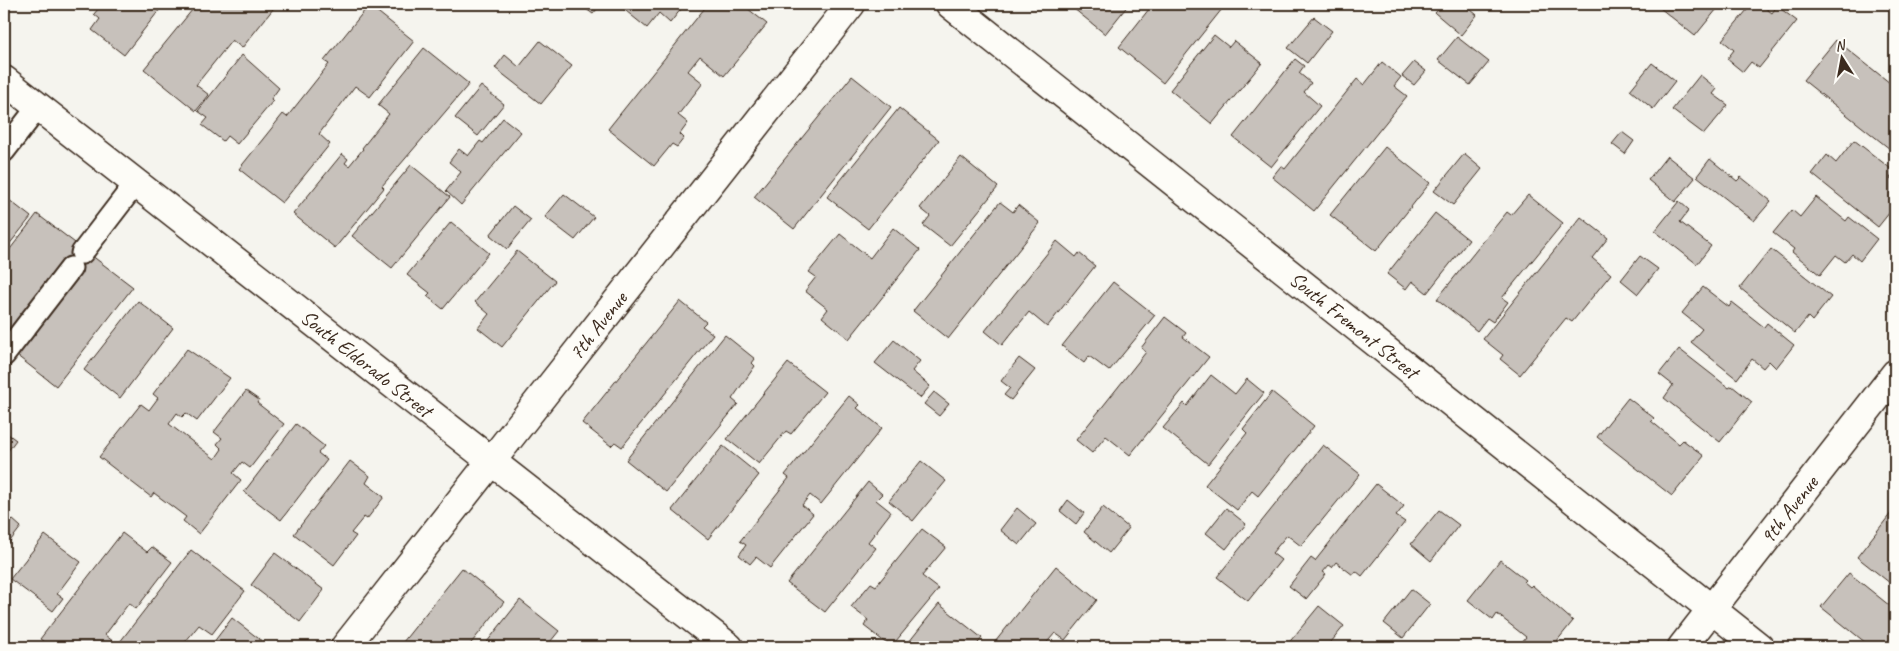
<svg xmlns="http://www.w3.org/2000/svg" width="1899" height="651" viewBox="0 0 1899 651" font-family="Caveat,sans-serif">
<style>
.building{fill:#c7c1bb;stroke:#3b2a1e}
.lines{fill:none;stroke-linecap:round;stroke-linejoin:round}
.lane-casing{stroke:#3b2a1e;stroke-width:25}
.street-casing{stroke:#3b2a1e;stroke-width:31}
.lane{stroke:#fdfcf7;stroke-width:21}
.street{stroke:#fdfcf7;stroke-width:28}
.labels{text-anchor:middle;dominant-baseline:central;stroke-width:4;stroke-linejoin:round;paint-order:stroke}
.street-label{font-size:21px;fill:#3b2a1e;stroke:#fdfcf7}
</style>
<rect width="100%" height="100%" fill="#f5f4ee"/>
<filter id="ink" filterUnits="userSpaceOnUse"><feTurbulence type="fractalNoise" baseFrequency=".02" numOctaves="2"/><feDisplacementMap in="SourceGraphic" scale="10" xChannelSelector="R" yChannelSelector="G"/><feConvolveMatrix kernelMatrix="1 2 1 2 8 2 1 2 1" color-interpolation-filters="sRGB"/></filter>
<g filter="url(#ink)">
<path class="building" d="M102,4H164L124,55L92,30L100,19L94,14Z
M197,4H277L242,48L232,40L196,85L209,95L196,111L144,69Z
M579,4H601L593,14Z
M624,4H685L670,23L659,13L647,28L621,7Z
M708,4H742L767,24L724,76L700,56L688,71L703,83L678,115L688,123L680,134L684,138L677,147L672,144L654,166L608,129Z
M1068,4H1129L1105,34Z
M1153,4H1226L1163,83L1119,47Z
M1443,4H1464L1477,15L1461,35L1435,13Z
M1663,4H1721L1695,36L1660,8Z
M1752,4H1760L1772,13L1777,6L1797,21L1759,68L1751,62L1743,72L1727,59L1734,50L1722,40Z
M369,5L414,41L370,97L355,86L319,134L330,144L282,203L239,169L283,114L287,117L329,64L324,61Z
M1314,17L1332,31L1307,63L1288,48Z
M1214,35L1229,47L1234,41L1262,63L1212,124L1170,90Z
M1457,37L1489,62L1470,85L1438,60Z
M1836,40L1895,87V153L1803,80Z
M540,41L572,66L541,104L495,68L505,55L519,67Z
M424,48L469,84L382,186L384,188L335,248L293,214L342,154L348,159L345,163L349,166L363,149L362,148L389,114L378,105Z
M242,55L279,88L271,99L273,101L237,144L227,136L223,141L202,125L208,118L198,111Z
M1295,59L1304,66L1299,73L1311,83L1304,92L1320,106L1271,167L1233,137Z
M1382,62L1401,77L1394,86L1407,96L1314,211L1272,177L1281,166L1285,169L1357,79L1364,85Z
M1414,62L1426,71L1414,85L1402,76Z
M1652,63L1675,81L1653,109L1630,90Z
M1700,75L1717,89L1713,94L1728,105L1704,134L1672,110Z
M852,76L891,107L794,229L754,197Z
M481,86L504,104L478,136L455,118Z
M899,108L939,140L868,229L827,197Z
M503,118L521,132L461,205L446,191L461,172L449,162L459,149L468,156L480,141L483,143Z
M1622,132L1634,141L1625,154L1612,144Z
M1854,140L1895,172L1890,178L1895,182V216L1890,212L1878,227L1812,174L1827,155L1836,163Z
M1385,147L1430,183L1376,251L1330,215Z
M1464,154L1482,169L1453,205L1434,191Z
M1667,156L1695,178L1675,202L1648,180Z
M961,157L998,187L950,246L923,225L930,216L920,208Z
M1710,159L1737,181L1741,177L1771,201L1754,221L1697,176Z
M411,165L450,197L392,268L352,236Z
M564,194L594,217L575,240L545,217Z
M1528,195L1563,223L1502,298L1508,302L1493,322L1487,318L1477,331L1437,299L1507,212L1511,215Z
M4,196L31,217L4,251Z
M1816,197L1846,221L1849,217L1877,239L1860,261L1852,254L1845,262L1836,255L1820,275L1792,252L1794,249L1773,233L1792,210L1800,217Z
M1679,201L1689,210L1680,222L1711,246L1697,264L1655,231Z
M1000,202L1013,212L1018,205L1040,223L948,339L913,311Z
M513,206L531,220L507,249L490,235Z
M1435,213L1469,240L1427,293L1412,281L1406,289L1387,274Z
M37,214L133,287L56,386L16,355L4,341V257Z
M1581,217L1608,238L1592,258L1611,274L1572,322L1566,318L1520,375L1500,359L1503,355L1483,339Z
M451,222L489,253L443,309L427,296L430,293L407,275Z
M893,228L920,250L849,339L822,317L828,309L805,291L816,277L809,272L840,234L870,258Z
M1057,241L1076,257L1079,253L1095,266L1047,327L1029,312L1002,345L985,331Z
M1771,249L1831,297L1812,321L1808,317L1795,333L1740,288Z
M517,251L555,281L502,347L478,328L489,314L475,302Z
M1640,256L1658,269L1638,294L1621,280Z
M1113,282L1155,315L1109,371L1089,356L1084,363L1062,346Z
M1703,287L1729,307L1732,302L1764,327L1767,323L1794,345L1776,368L1769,361L1763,368L1752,359L1737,379L1691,342L1702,329L1682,313Z
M138,301L173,328L120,398L84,370Z
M680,301L706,322L702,326L713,334L622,447L615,442L611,446L582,423Z
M1165,317L1186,333L1183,337L1209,357L1130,455L1106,436L1092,453L1076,440L1146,352L1141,348Z
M725,335L755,359L752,363L755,366L732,399L738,404L666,492L626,460Z
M894,340L920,361L912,371L930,386L920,398L875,363Z
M187,349L230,378L197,421L186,413L182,417L177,413L169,424L215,459L222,449L217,444L222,438L214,432L246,391L259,400L257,403L284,424L250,468L242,462L233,473L241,480L199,534L183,521L186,517L154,493L151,497L99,457L141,404L149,410L158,398L153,394Z
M1679,349L1729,388L1732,386L1752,402L1720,442L1664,398L1673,385L1659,374Z
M1019,358L1035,370L1011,400L1004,395L1010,388L1001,381Z
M788,363L825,392L791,434L786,431L759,464L727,439Z
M1211,375L1235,394L1247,379L1264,393L1208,464L1163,428L1184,403L1187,406Z
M934,392L949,404L939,416L924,404Z
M1272,392L1314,426L1258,496L1252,491L1237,510L1205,485L1247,433L1243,429Z
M849,396L860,405L857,408L882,428L821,504L810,495L802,505L813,514L770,568L756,557L750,564L739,555L746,545L740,541L789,478L785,475Z
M1628,398L1654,418L1651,421L1679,444L1683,440L1704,456L1672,496L1597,437Z
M296,424L324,446L318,453L327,460L281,520L244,492Z
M4,431L16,440L4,456Z
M1323,445L1360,474L1301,546L1287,535L1272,553L1281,560L1248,601L1217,577Z
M723,446L759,475L708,539L672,510Z
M350,461L370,476L366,483L384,497L367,519L364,517L351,533L356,536L334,565L294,534Z
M921,461L946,481L913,521L889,501Z
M868,482L882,494L876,500L891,512L868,542L876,548L825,612L787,583Z
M1376,484L1404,506L1396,516L1405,522L1362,576L1356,571L1353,575L1336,562L1332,567L1329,565L1323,572L1326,574L1306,599L1289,586L1311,558L1315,561Z
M1068,500L1084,513L1076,524L1060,511Z
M1103,507L1129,528L1109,553L1084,532Z
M1017,508L1036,524L1019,545L1000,530Z
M1226,508L1246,524L1226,549L1206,533Z
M1895,508V587L1857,557Z
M1439,510L1459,525L1431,561L1411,544Z
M12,519L21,527L4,549V524L7,526Z
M922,529L946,547L922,576L939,589L891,647L864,626L868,620L851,607L871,583L876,586Z
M122,533L147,552L152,547L172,562L136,609L129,603L105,635L114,642L110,647H51L40,639Z
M45,535L81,562L57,594L63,598L53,611L10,579Z
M191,550L245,591L212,634L199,625L181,647H116Z
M275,553L324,590L300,622L251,585Z
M1500,560L1526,580L1524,582L1530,587L1532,585L1573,621L1552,647H1526L1521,643L1526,637L1497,614L1493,620L1468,600Z
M1056,566L1097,600L1065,640L1055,633L1043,647H991Z
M462,568L504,602L468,647H399Z
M1849,573L1895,610V647H1871L1821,607Z
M1411,589L1430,604L1403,638L1384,623Z
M520,600L559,631L546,647H483Z
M939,604L982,638L975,647H905Z
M1319,606L1344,626L1327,647H1290L1287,645Z
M232,618L267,645L266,647H210Z
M574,642L580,647H570Z"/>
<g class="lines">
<g class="lane-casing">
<path id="lane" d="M4,151L38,107
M82,253L135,184
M4,355L71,268"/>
</g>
<g class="street-casing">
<g id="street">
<path id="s1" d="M950,4L1759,647"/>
<path id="s2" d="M4,80L729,647"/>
<path id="s3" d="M345,647L851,4"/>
<path id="s4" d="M1682,647L1895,374"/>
</g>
</g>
<use href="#lane" class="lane"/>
<use href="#street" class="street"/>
</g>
</g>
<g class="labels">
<g class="street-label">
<text stroke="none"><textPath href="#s3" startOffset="409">7th Avenue</textPath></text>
<text stroke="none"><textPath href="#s1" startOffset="516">South Fremont Street</textPath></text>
<text stroke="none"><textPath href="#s2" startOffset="460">South Eldorado Street</textPath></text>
<text stroke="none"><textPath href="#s4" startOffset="174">9th Avenue</textPath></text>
</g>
</g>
<rect width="1899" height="651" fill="none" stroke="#fdfcf7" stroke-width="20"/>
<rect x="10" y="10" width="1879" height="631" fill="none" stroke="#3b2a1e" stroke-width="2" filter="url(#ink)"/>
<g transform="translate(1842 58) rotate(349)" stroke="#fdfcf7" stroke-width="4" paint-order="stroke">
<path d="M0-4L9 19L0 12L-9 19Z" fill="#3b2a1e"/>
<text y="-8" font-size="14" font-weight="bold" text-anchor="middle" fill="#3b2a1e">N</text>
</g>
</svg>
